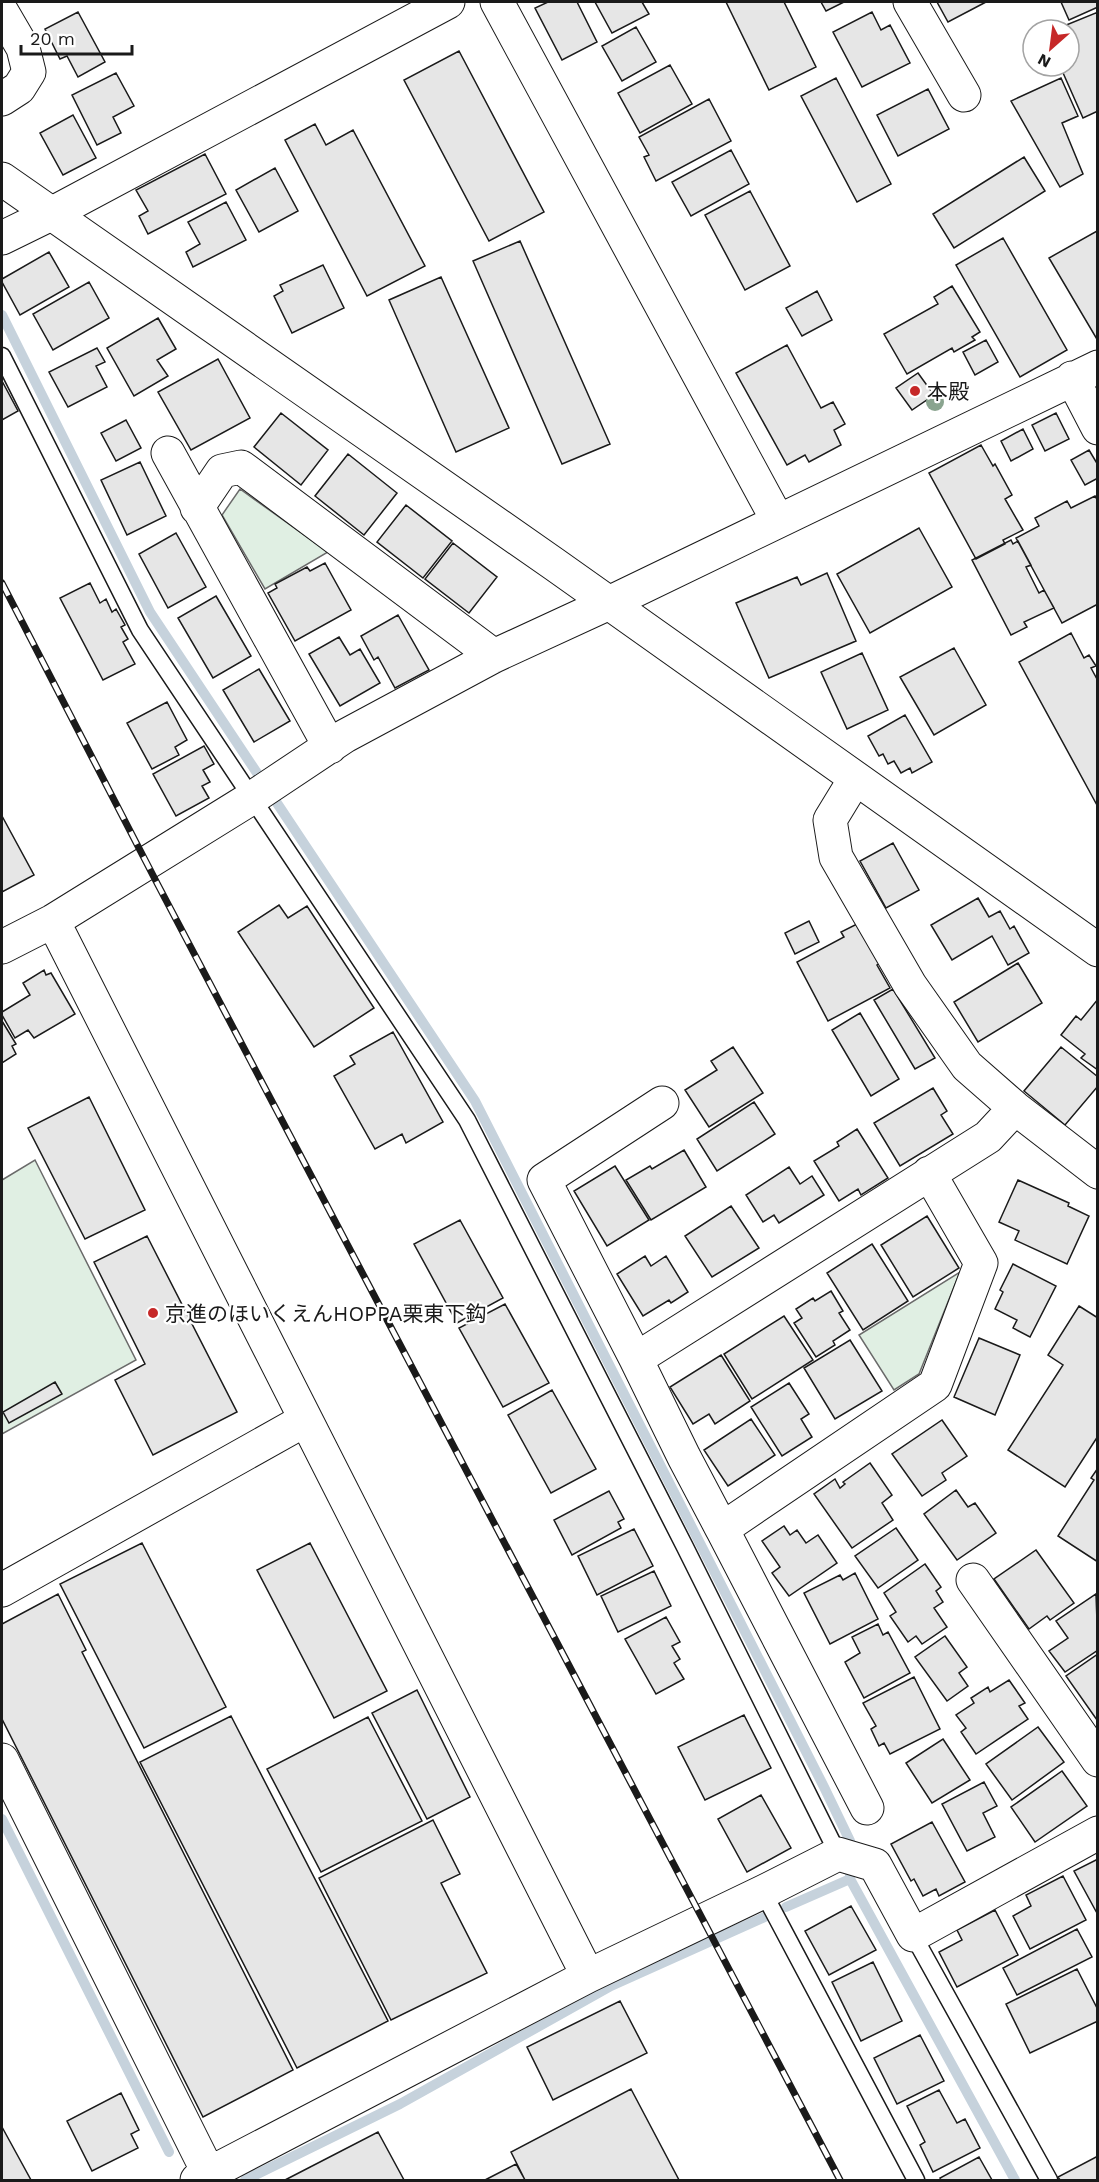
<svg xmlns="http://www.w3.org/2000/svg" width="1099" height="2182" viewBox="0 0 1099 2182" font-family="'Work Sans','Noto Sans JP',sans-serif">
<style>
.green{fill:#e0efe3;stroke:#6a6a6a;stroke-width:1.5}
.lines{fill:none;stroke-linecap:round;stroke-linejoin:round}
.stream{stroke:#c6d2dc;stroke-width:10}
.building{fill:#e6e6e6;stroke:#1a1a1a;stroke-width:1.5}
.lane-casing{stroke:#1a1a1a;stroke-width:19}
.street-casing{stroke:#1a1a1a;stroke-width:35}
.secondary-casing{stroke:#1a1a1a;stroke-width:35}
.lane{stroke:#fff;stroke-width:16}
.street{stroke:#fff;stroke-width:33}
.secondary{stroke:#fff;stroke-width:33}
.rail-casing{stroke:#1a1a1a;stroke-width:7}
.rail{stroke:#fff;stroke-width:4.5;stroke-dasharray:14;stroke-linecap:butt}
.tree{fill:#8aa48f}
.poi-dot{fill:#c62828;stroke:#fff;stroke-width:2}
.labels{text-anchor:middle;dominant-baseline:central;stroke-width:4.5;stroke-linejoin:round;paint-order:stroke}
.poi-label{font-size:21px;fill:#1a1a1a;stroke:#fff;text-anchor:start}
</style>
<rect width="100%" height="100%" fill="#fff"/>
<path class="green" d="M240,489L328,552L265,589L222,515Z
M35,1160L136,1360L2,1434V1180Z
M960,1272L919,1374L894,1390L859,1335Z"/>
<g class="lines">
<path class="stream" d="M2,315L150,612L475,1101L824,1787L850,1841V1879
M2,1819L169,2152
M786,1907L850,1879L1015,2180
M245,2180L400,2104L611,1986L769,1915"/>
</g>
<path class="building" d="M548,2H577L597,42L562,60L535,8Z
M595,2H642L649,14L612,33Z
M726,2H784L816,67L769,90Z
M821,2H844L826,11Z
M937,2H986L948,22Z
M1061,2H1098V7L1069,20Z
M78,12L105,62L78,77L67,56L60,59L45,29Z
M872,12L881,30L890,25L910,63L862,87L833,32Z
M1098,12V111L1083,118L1060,66H1069V30H1054Z
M636,27L656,62L622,81L602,46Z
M459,51L544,212L489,241L404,80Z
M670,65L692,104L640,133L618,93Z
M116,73L134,106L113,117L121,133L97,145L72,95Z
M836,78L891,184L857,202L801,96Z
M1061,78L1078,116L1062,123L1083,174L1060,187L1011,101Z
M928,89L949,129L898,156L877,115Z
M709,99L731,141L656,181L644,157L649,155L639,137Z
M73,115L96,158L63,175L40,133Z
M315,124L326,145L353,130L425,266L367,296L285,140Z
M731,150L749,184L691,216L672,182Z
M205,154L226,194L148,234L139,216L148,211L136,190Z
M1024,157L1045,191L954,248L933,214Z
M275,168L298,211L259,232L236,190Z
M750,191L790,266L745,290L705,215Z
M226,202L246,240L193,267L186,252L200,244L188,222Z
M1097,231H1098V341L1049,258Z
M1003,238L1067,350L1020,377L956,265Z
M520,241L610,444L562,464L473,261Z
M49,252L69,287L20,315L2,282V279Z
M323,265L344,308L292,333L274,296L283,291L280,285Z
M441,277L509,428L456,452L389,300Z
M89,282L109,318L53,350L33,314Z
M952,286L980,332L972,337L975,340L954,352L952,348L907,374L884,334L938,304L934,297Z
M817,291L832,320L802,336L786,308Z
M158,318L176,349L157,360L168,376L134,396L107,348Z
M986,340L998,362L975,375L963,352Z
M787,345L821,408L833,402L845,424L834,430L841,445L809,462L805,455L787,465L736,373Z
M97,348L105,362L96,366L107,387L68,407L49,372Z
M218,359L250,418L191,450L158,392Z
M918,373L934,395L912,410L896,388Z
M2,381L18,411L2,420Z
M281,413L328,450L301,485L254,447Z
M1056,413L1069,439L1045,451L1032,425Z
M126,420L141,448L116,461L101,433Z
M1023,429L1033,449L1011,461L1001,441Z
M981,445L993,466L995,464L1012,495L1005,499L1023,530L1003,540L1005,544L976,559L929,473Z
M1089,450L1098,465V478L1085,485L1071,460Z
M348,454L397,493L364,535L315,496Z
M140,462L166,516L127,535L101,480Z
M1095,496L1098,501V604L1062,623L1016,538L1039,526L1035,518L1067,501L1071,508Z
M406,505L452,541L423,578L377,542Z
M919,528L952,587L870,633L837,574Z
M176,533L206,587L168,608L139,554Z
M1011,540L1013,544L1018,541L1031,565L1026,567L1039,593L1044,590L1054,608L1024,622L1027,627L1011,635L972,560Z
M453,543L497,577L469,613L425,579Z
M325,563L351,610L295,641L268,593L277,588L275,584L307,567L310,571Z
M827,573L856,641L769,678L736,603L797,577L801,585Z
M90,583L100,603L106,599L112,612L116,609L125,625L121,627L128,639L123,642L135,664L103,680L60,598Z
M216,596L251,656L213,678L178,618Z
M398,615L429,670L395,688L378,657L374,660L361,636Z
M1071,633L1084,658L1089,655L1096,666L1091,668L1098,681V807L1019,662Z
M339,637L350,655L360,649L380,683L340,706L309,654Z
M954,648L986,705L934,735L900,677Z
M862,653L888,710L847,729L821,672Z
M259,669L290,721L254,742L223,690Z
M167,702L187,740L175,747L179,755L152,769L127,723Z
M905,715L932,762L912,773L910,768L901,773L894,761L888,764L883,754L879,756L868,736Z
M204,746L214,764L203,770L210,782L202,786L209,798L176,816L153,774Z
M2,816L34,875L2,892Z
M893,843L919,890L886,908L860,861Z
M978,898L989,917L1000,911L1010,929L1014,926L1029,953L1008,965L992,936L952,960L931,925Z
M279,905L288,918L307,906L374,1008L314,1047L238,932Z
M809,921L819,942L795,954L785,933Z
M859,923L881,963L877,965L890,988L828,1021L797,962L844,937L841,932Z
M1018,963L1042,1003L978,1042L954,1002Z
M44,970L46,975L51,973L75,1014L34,1038L28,1030L15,1038L2,1015V1012L30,995L23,983Z
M893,989L935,1058L915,1069L874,1000Z
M1098,999V1070L1081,1058L1085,1054L1061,1035L1076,1016L1081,1020Z
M860,1013L899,1079L871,1096L832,1030Z
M2,1021L16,1044L12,1046L16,1054L2,1063Z
M393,1032L443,1122L406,1143L402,1134L375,1149L334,1076L355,1064L350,1056Z
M733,1047L763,1093L709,1127L685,1090L717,1070L711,1061Z
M1061,1047L1098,1077V1086L1065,1125L1024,1091Z
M933,1088L947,1111L941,1115L953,1134L900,1166L874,1123Z
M89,1097L145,1210L85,1239L28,1128Z
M754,1102L775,1134L717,1171L697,1139Z
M857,1129L888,1178L861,1195L858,1189L839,1201L814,1161L839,1146L837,1142Z
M684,1150L706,1187L651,1220L626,1180L650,1166L652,1169Z
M615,1166L649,1220L607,1246L574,1191Z
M789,1167L800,1184L812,1176L824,1195L779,1223L774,1215L763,1222L746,1195Z
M1018,1180L1069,1203L1068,1206L1089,1216L1067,1264L1015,1240L1019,1231L999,1222Z
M731,1206L759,1248L712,1277L685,1236Z
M927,1216L959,1268L913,1297L881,1245Z
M460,1220L503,1298L457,1323L414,1244Z
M147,1236L237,1412L153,1455L115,1380L145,1364L94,1262Z
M872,1244L908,1301L863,1330L827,1273Z
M645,1256L651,1266L666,1256L688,1292L671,1303L669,1300L643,1316L617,1274Z
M1013,1264L1056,1286L1030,1337L1013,1328L1017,1320L995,1309L1003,1292L1000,1290Z
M831,1291L843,1311L839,1313L850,1330L833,1341L835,1345L816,1357L794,1323L802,1318L796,1309L813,1298L815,1301Z
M505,1304L549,1383L503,1407L459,1328Z
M1079,1306L1098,1318V1436L1065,1487L1008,1450L1063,1365L1048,1355Z
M784,1316L813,1360L752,1399L724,1354Z
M979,1338L1020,1355L995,1415L954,1397Z
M850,1340L882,1391L835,1419L804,1368Z
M721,1355L750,1401L715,1424L709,1414L693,1424L670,1387Z
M55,1382L62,1394L9,1423L3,1412Z
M789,1383L809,1414L801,1419L812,1437L782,1456L751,1407Z
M552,1390L596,1469L551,1493L508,1415Z
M751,1419L775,1455L728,1486L704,1450Z
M942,1420L967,1456L942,1473L946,1480L922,1496L892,1454Z
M870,1463L892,1495L882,1503L893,1520L852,1548L814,1494L835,1479L840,1488L845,1484L843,1482Z
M1098,1468V1562L1058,1536L1094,1480L1091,1478Z
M956,1490L968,1507L975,1503L996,1533L957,1560L924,1514Z
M609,1491L624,1519L618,1522L621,1528L572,1555L554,1520Z
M784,1526L790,1535L797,1530L806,1543L818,1535L837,1563L789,1596L772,1573L780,1567L762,1541Z
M896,1528L918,1560L878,1588L855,1556Z
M634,1529L653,1566L597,1595L578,1556Z
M142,1543L226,1707L144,1748L60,1584Z
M310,1543L387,1691L334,1718L257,1570Z
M1036,1550L1074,1603L1050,1620L1047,1616L1029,1629L994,1579Z
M925,1564L941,1587L936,1591L943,1602L934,1608L947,1627L922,1644L916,1636L908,1642L890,1616L896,1612L884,1593Z
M654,1571L671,1606L618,1632L601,1596Z
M855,1573L878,1619L830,1644L804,1593L840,1575L843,1580Z
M58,1594L86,1650L82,1652L293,2070L203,2117L2,1719V1624Z
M1096,1594L1098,1650L1065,1672L1049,1651L1068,1638L1056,1621Z
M666,1617L680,1642L672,1646L680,1659L674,1663L684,1679L656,1694L625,1639Z
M878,1624L883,1635L888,1632L910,1673L864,1698L845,1662L860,1653L852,1637Z
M945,1636L967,1667L959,1673L968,1686L947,1701L915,1657Z
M1098,1654V1720H1097L1066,1676Z
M914,1677L940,1729L890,1754L884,1743L879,1746L871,1729L876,1726L863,1703Z
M1009,1680L1025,1703L1019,1706L1028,1719L976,1754L961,1732L966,1728L956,1715L974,1703L971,1698L988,1687L990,1692Z
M417,1690L470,1797L427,1819L372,1713Z
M744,1715L771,1768L705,1800L678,1747Z
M231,1716L388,2021L297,2068L140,1762Z
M368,1717L422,1821L321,1872L267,1769Z
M1038,1727L1064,1762L1012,1800L986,1764Z
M943,1739L970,1780L932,1803L906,1763Z
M1062,1771L1087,1806L1035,1842L1011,1807Z
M984,1782L997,1806L983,1813L995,1837L967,1851L942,1804Z
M761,1795L791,1848L747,1872L718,1819Z
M433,1820L460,1874L441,1883L487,1973L391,2020L319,1878Z
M932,1822L965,1882L939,1896L936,1889L923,1896L914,1879L911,1881L891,1844Z
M1098,1859V1915L1074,1871Z
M1063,1876L1086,1920L1030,1949L1013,1916L1031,1906L1026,1895Z
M851,1906L876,1950L829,1975L805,1931Z
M995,1910L1018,1955L957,1987L939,1952L962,1940L957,1930Z
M1077,1929L1092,1957L1017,1995L1003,1968Z
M873,1962L902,2021L861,2041L832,1982Z
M1077,1969L1098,2010V2021L1030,2053L1006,2004Z
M620,2001L647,2053L553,2100L527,2047Z
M920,2035L944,2081L897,2104L874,2058Z
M631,2089L679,2180H525L511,2152Z
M939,2090L957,2123L965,2119L980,2148L933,2172L920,2145L925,2142L907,2106Z
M121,2093L139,2130L131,2134L138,2148L92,2171L67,2121Z
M2,2127L31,2180H2Z
M378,2132L404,2180H285Z
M1098,2156V2180H1060L1058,2177Z
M979,2157L992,2180H941L940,2178Z
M516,2164L525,2180H485Z"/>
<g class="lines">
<g class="lane-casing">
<path id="lane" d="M2,356L140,630L467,1120L685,1547L838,1854
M763,1892L916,2180
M913,1935L1049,2180"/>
</g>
<g class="street-casing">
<path id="street" d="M497,2L778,521
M910,2L964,95
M2,12L23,48L29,72L19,88L2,99
M2,238L51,214L448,2
M1072,378L1098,428
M168,453L330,747
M197,508L222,471L241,467L494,656
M855,779L830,820L836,857L910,985L967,1066L1015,1108L1098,1172
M53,921L588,1976
M2,947L53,921L258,794L345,736L494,656L609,603L1098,367
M662,1103L544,1180L636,1359L988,1137L1015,1108
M636,1359L684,1457L722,1529L935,1385L981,1263L929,1173
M722,1529L867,1808
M973,1580L1098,1760
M2,1590L305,1420
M2,1760L209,2174
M197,2180L588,1976L763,1892L838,1854L875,1865L913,1935L1098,1833"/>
</g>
<g class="secondary-casing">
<path id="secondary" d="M2,179L554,564L1098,950"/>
</g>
<use href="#lane" class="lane"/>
<use href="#street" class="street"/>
<use href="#secondary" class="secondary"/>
<g class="rail-casing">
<path id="rail" d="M2,583L158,885L840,2180"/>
</g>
<use href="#rail" class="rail"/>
</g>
<circle class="tree" cx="935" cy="402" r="9"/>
<g class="poi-dot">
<circle cx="915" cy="391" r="6"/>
<circle cx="153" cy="1313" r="6"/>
</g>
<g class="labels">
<g class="poi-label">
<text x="927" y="391">本殿</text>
<text x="165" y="1313">京進のほいくえんHOPPA栗東下鈎</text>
</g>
</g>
<rect width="1099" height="2182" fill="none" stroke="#1a1a1a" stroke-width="6"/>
<g transform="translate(1051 48) rotate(208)"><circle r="28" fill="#ffffff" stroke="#a3a3a3" stroke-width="1.5"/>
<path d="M0-4.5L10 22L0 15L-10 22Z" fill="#c62828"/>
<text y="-9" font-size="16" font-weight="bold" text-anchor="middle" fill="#1a1a1a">N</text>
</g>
<path d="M21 45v9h111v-9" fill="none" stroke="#1a1a1a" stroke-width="3"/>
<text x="30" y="45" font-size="18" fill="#1a1a1a" stroke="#ffffff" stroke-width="4.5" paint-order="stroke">20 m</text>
</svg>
